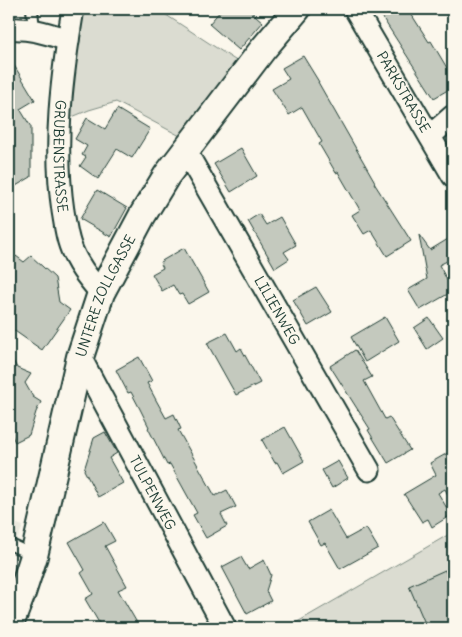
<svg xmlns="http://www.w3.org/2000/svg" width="462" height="637" viewBox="0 0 462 637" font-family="Delius,sans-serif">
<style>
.built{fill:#eae9de}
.green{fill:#dbdcd1;stroke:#7d8c82}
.building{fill:#c4c9be;stroke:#1f3d34}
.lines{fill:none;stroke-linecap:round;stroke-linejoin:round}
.service-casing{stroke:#1f3d34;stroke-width:14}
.minor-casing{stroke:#1f3d34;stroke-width:25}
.tertiary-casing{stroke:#1f3d34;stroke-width:30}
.service{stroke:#fbf7ec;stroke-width:10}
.minor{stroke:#fbf7ec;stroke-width:21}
.tertiary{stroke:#fbf7ec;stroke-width:26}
.labels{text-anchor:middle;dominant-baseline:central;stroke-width:4;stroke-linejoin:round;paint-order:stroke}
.street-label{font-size:14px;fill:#1f3d34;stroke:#fbf7ec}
</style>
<rect width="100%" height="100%" fill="#fbf7ec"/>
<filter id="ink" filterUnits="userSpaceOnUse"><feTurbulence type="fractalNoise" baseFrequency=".02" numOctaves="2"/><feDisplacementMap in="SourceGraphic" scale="10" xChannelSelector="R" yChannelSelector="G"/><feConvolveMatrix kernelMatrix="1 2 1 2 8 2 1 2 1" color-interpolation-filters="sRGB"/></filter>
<g filter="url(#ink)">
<path class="built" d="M9,521L23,526L9,559Z"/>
<path class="green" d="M81,9H157L238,62L182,137L116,102L89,110L67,119Z
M453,532V628H287Z"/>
<path class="building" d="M222,9H248L263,22L239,50L209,24Z
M377,9H408L429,42L431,41L453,78V87L434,98Z
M303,56L319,82H318L375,182L374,183L411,241L387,256L371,230L364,234L352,215L360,210L338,172L336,173L319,144L322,142L302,107L289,115L272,89L289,79L282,68Z
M9,57L35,100L20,109L31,127V177L9,190Z
M117,109L150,129L132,158L117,149L98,179L80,166L86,157L82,155L87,146L75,139L87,118L105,129Z
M241,148L257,176L231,192L214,164Z
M97,190L127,208L111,237L80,219Z
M259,214L266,225L280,217L296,245L284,252L289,259L275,268L248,221Z
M419,235L430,250L453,236V258L439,265L453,291L420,310L408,290L427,279Z
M184,248L209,292L188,304L182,294L179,295L173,285L162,291L152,274L163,268L160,262Z
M16,256L24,262L31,256L55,278L59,302L70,310L42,350L9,327V264Z
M316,287L332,312L308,326L293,300Z
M385,317L399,341L365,362L351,337Z
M429,318L443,338L427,349L414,328Z
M227,333L237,351L241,348L260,383L236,395L207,343Z
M355,350L372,377L364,381L385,419L389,417L410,450L388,463L368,430L370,429L330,366Z
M9,353L17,368L31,374L25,383L33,397L41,402L36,412L29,435L15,442L9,430Z
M139,357L152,381L147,383L156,400L166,418L174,414L181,429L178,430L215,496L227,490L236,507L221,514L227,526L206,538L193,515L197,513L170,464L167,465L148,428L149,427L140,409L131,392L128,393L116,370Z
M285,427L304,461L283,473L277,462L275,463L262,440Z
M105,432L117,453L109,458L123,483L98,497L84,470L94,438Z
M453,450V505L445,489L438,493L451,515L432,527L428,519L422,522L404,494L436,475L430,463Z
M338,461L348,478L332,488L322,470Z
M329,510L346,539L366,528L378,548L340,569L325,543L321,545L308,522Z
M104,522L115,541L105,546L127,586L118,590L140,628H102L85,599L93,594L81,573L85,570L69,542Z
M241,557L248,569L264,560L271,575L266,591L271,601L247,614L222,567Z
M445,570L453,589V628H427L409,586Z"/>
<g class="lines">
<g class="service-casing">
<path id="service" d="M32,9L34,30
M9,544L33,555"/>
</g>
<g class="minor-casing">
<g id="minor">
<path id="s1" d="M73,9C62,75 53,144 63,211C65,222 66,234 70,245C76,263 88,278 101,293"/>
<path id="s2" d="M355,9L453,176"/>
<path d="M9,29C29,27 49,34 68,40"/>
<path d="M430,136L453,116"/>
<path id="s3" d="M185,150L369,470"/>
<path id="s4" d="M80,357L225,628"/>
</g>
</g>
<g class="tertiary-casing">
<g id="tertiary">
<path id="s5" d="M9,627L22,593L34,556L80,357L101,293L142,216L167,175L263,49L297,9"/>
</g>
</g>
<use href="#service" class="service"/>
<use href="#minor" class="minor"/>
<use href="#tertiary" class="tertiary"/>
</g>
</g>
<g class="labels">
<g class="street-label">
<text stroke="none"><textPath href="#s2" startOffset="96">PARKSTRASSE</textPath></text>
<text stroke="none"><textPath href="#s1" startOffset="148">GRUBENSTRASSE</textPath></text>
<text stroke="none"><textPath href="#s5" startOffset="346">UNTERE ZOLLGASSE</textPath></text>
<text stroke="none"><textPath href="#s3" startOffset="185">LILIENWEG</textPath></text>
<text stroke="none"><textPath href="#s4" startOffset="154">TULPENWEG</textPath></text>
</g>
</g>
<rect width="462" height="637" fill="none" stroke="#fbf7ec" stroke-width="30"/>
<rect x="15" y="15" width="432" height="607" fill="none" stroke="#1f3d34" stroke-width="2" filter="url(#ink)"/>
</svg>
